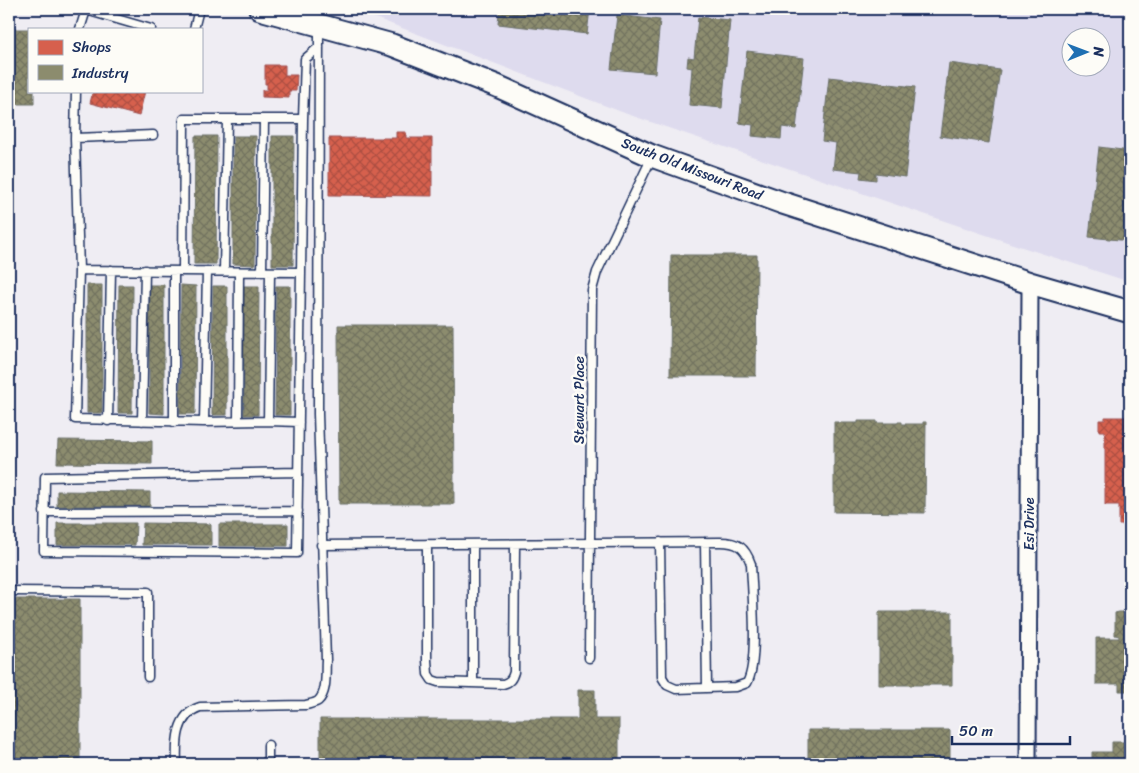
<svg xmlns="http://www.w3.org/2000/svg" width="1139" height="773" viewBox="0 0 1139 773" font-family="Sriracha,sans-serif">
<style>
.built{fill:#dedbee;fill-rule:evenodd}
.shops{fill:url(#shops-cross-hatch);stroke:#9e5152}
.industry{fill:url(#industry-cross-hatch);stroke:#6a7069}
.lines{fill:none;stroke-linecap:round;stroke-linejoin:round}
.lane-casing{stroke:#1b2f5e;stroke-width:11}
.street-casing{stroke:#1b2f5e;stroke-width:19}
.secondary-casing{stroke:#1b2f5e;stroke-width:25}
.lane{stroke:#fdfcf7;stroke-width:8}
.street{stroke:#fdfcf7;stroke-width:15}
.secondary{stroke:#fdfcf7;stroke-width:21}
.labels{text-anchor:middle;dominant-baseline:central;stroke-width:5;stroke-linejoin:round;paint-order:stroke}
.street-label{font-size:14px;fill:#1b2f5e;stroke:#fdfcf7}
</style>
<defs>
<pattern id="shops-cross-hatch" width="8" height="8" patternUnits="userSpaceOnUse" patternTransform="scale(1.25)"><rect width="8" height="8" fill="#d6604d"/><path d="M0 0l8 8M0 8l8-8" fill="none" stroke="#ad5043"/></pattern>
<pattern id="industry-cross-hatch" width="8" height="8" patternUnits="userSpaceOnUse" patternTransform="scale(1.25)"><rect width="8" height="8" fill="#8c8c6e"/><path d="M0 0l8 8M0 8l8-8" fill="none" stroke="#72735e"/></pattern>
</defs>
<rect width="100%" height="100%" fill="#efedf3"/>
<filter id="ink" filterUnits="userSpaceOnUse"><feTurbulence type="fractalNoise" baseFrequency=".02" numOctaves="2"/><feDisplacementMap in="SourceGraphic" scale="10" xChannelSelector="R" yChannelSelector="G"/><feConvolveMatrix kernelMatrix="1 2 1 2 8 2 1 2 1" color-interpolation-filters="sRGB"/></filter>
<g filter="url(#ink)">
<path class="built" d="M352,9H1130V282L1025,248L627,114ZM1072,38H1102V68H1072Z"/>
<path class="shops" d="M265,65H285V75H297L296,91H289V98L262,97V90H267V84H265Z
M93,91H145L139,116L90,103Z
M396,132H406V138H432V196L329,195V138H396Z
M1105,417H1130V525H1119V505H1105V431H1099V420H1105Z"/>
<path class="industry" d="M480,9H590L587,34L498,24L499,13L480,11Z
M617,15L660,20L655,73L611,69Z
M698,17L730,20L722,108L689,105L692,68L687,67L688,57L694,58Z
M9,29H29V91H34V104H9Z
M747,51L804,58L796,129L782,127L781,139L752,136L753,125L739,123Z
M949,63L1000,70L989,143L940,136Z
M829,77L915,87L905,177L876,173V180L860,178L861,172L833,169L836,143L822,141Z
M195,136H217L216,264H194Z
M233,136H256L255,265L233,264Z
M272,136H294L293,265H272Z
M1099,147L1130,151V241L1089,237Z
M671,255H757L756,376H670Z
M87,285H102V413H87Z
M119,285H133L132,413H118Z
M150,285H164V414L149,413Z
M181,285L196,286L195,414H180Z
M213,286H227V415H212Z
M244,286H259L258,415H244Z
M276,286H290V415H275Z
M338,325H453L454,504H339Z
M858,421H877V423H898V422H902V424H923V422H926L925,513L834,512V422H838V423H858Z
M58,440L152,441V464L57,463Z
M57,491L150,492V506H57Z
M57,523H136L135,545H57Z
M143,523L211,524V545H142Z
M219,524H288V546H219Z
M9,599H80V764H9Z
M879,612H952V685H879Z
M1119,612H1130V691H1119V684H1096V638H1119V636L1115,635V613Z
M578,690H595V719H619V764H320V719H578Z
M808,730H950V759H957V764H808Z
M1112,742H1130V764H1092V752H1112Z"/>
<g class="lines">
<g class="lane-casing">
<path id="lane" d="M87,9L86,10L151,29
M80,29L86,10
M194,29L199,9
M76,91L75,138L153,135
M303,119L305,59L319,47
M75,138L79,270L301,272L303,119H184L183,271
M79,270L75,419L204,422L268,421
M224,271L227,119
M262,272L264,119
M270,272L268,421L299,422
M108,421L111,270
M142,421L145,270
M238,421L239,272
M174,422V271
M204,422L207,271
M298,472L45,477L44,551L297,553L301,272
M44,512L298,511
M705,542L707,688
M427,544V660L428,674L432,680L438,682L503,684C510,682 512,679 514,672L515,544
M473,544V683
M321,545L720,542C738,542 745,547 751,564C752,591 759,662 747,683L736,687L676,689L667,685L662,677L660,542
M9,591L148,592V677
M589,658L592,290L597,272L652,157
M268,745V764
M177,764C176,742 176,715 200,707L306,705C309,704 315,703 318,701C328,692 325,672 326,660L318,414L319,26"/>
</g>
<g class="street-casing">
<path id="street" d="M1028,764L1030,283"/>
</g>
<g class="secondary-casing">
<path id="secondary" d="M260,9L392,45L497,86L652,156L783,203L1030,283L1130,312"/>
</g>
<use href="#lane" class="lane"/>
<use href="#street" class="street"/>
<use href="#secondary" class="secondary"/>
</g>
</g>
<g class="labels">
<g class="street-label">
<text transform="translate(692 169) rotate(21)">South Old Missouri Road</text>
<text transform="translate(579 400) rotate(-90)">Stewart Place</text>
<text transform="translate(1029 524) rotate(-90)">Esi Drive</text>
</g>
</g>
<rect width="1139" height="773" fill="none" stroke="#fdfcf7" stroke-width="30"/>
<rect x="15" y="15" width="1109" height="743" fill="none" stroke="#1b2f5e" stroke-width="2" filter="url(#ink)"/>
<rect x="28" y="28" width="175" height="65" fill="#fdfcf7" stroke="#a3aaba"/>
<rect x="38" y="40" width="25" height="15" fill="#d6604d" stroke="#a3aaba"/>
<text x="72" y="52" font-size="15" fill="#1b2f5e">Shops</text>
<rect x="38" y="65" width="25" height="15" fill="#8c8c6e" stroke="#a3aaba"/>
<text x="72" y="78" font-size="15" fill="#1b2f5e">Industry</text>
<g transform="translate(1086 52) rotate(89)"><circle r="24" fill="#fdfcf7" stroke="#a3aaba"/>
<path d="M0-4L9 19L0 12L-9 19Z" fill="#1f6fb2"/>
<text y="-8" font-size="14" font-weight="bold" text-anchor="middle" fill="#1b2f5e">N</text>
</g>
<path d="M952 736v8h118v-8" fill="none" stroke="#1b2f5e" stroke-width="2.5"/>
<text x="959" y="736" font-size="15" fill="#1b2f5e" stroke="#fdfcf7" stroke-width="4" paint-order="stroke">50 m</text>
</svg>
